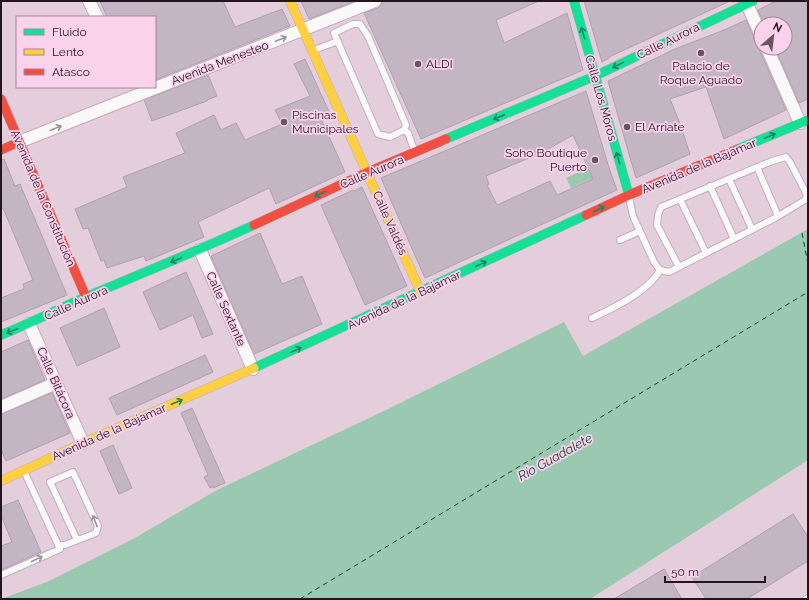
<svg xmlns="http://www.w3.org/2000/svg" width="809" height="600" viewBox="0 0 809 600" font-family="Raleway,sans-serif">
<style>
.water{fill:#9bc8b0}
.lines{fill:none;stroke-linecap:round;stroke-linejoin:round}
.ferry{stroke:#0a462c;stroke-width:1;stroke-dasharray:5 4;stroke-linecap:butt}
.building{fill:#c4b5c2;stroke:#b0a1ae;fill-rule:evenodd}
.lane-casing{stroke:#c0aeb9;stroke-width:8}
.street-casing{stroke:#c0aeb9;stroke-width:14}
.fast-casing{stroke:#c0aeb9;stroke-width:10}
.slow-casing{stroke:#c0aeb9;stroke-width:10}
.jam-casing{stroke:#c0aeb9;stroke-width:10}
.lane{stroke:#fbf8fa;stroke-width:6}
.street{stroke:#fbf8fa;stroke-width:12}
.fast{stroke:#16e098;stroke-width:9}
.slow{stroke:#ffcf43;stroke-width:9}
.jam{stroke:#f24e42;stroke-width:9}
.oneway{stroke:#1c8561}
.oneway2{stroke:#9a9297}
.poi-dot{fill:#675660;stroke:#fad2ec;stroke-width:1.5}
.labels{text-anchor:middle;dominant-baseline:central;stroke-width:3.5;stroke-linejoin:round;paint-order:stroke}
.street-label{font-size:12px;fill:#23151e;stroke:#fad2ec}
.poi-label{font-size:12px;fill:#23151e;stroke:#fad2ec;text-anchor:start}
.water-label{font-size:13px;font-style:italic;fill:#0a462c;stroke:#fad2ec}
</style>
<rect width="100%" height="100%" fill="#e4cedc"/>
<path class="water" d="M588,168L593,178L571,188L566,178Z
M808,229V460L590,599H1L47,582L133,539L217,490L388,409L564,322L583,356Z"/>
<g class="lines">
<path class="ferry" d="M802,233L808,264
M300,599L808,292"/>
</g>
<path class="building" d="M100,1H223L235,27L282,9L290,26L155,80V17H107Z
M301,1H355L309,19Z
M382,1H539L496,20L504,43L567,13L583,70L421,139L364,13L378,8L381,5Z
M584,1H730L609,57V58L602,62Z
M776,1H805L808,7V99L799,103L775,48H785V24H764L758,10Z
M746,20L754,38L759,42L760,51L786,110L724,139L706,87L670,99L679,121L690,154L636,178L608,81L675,49L724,30Z
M305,59L331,116L322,121L345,172L276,204L269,188L198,222L204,237L146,261L144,256L107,268L104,260L101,261L88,228L83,229L75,209L127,187L123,177L185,153L176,133L214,115L221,130L236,123L245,140L282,124L275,110L310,96L294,64Z
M208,75L217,96L207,100V101L152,121L144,100Z
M586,91L610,171L617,190L425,278L381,178ZM573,135L593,179L557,195L550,181L497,205L487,185L489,184L486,176L541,153Z
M4,159L15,186L20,184L67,295L1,322V298L24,289L23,284L33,280L3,208H1V160Z
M362,187L407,286L365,305L321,205L353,190L354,191Z
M260,233L282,284L302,276L322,324L254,354L211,256Z
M186,272L213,334L202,338L193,315L160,330L143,292Z
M104,308L120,347L77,366L60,328Z
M28,340L45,380L1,399V352Z
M205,355L213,372L117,415L109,398Z
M52,393L70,433L6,461L1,450V414Z
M192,408L225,483L213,488V486L210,488L204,477L208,475L181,413Z
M113,445L132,488L119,494L100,451Z
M18,500L41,552L1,570V546L12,542L1,515V507Z
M793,514L808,537V561L747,599H706L692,577Z
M664,569L682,599H614Z"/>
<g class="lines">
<g class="lane-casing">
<path id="lane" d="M353,24H360L368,36L406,125L404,130L390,137L378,134L334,33Z
M314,50L338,41
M404,130L408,133L415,152
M757,167L778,216
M729,179L752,229
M710,186L734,239
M629,197L633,216L654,262L660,270L669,272L775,218L805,200L807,195L790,162L786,157L772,161L661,207L658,215L657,225L679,267
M680,199L706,253
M620,240L640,231
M592,318C614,308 649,291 660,270
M58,545H65L96,533L98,526L73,472L50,482L77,540
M1,575L60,549L24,471
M806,599L808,598"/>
</g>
<g class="street-casing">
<path id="street" d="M89,1L97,17
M747,4L761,35
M767,48L800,123
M19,142L375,1
M200,250L253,369
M29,324L83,443
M1,407L56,383"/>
</g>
<g class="fast-casing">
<path id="fast" d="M574,1L629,195
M446,139L595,76L753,1
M738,149L808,120
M1,335C31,323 58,309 88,296C143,273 199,250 254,225
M254,368L586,215"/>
</g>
<g class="slow-casing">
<path id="slow" d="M290,1L421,293
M1,481L83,443L254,368"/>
</g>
<g class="jam-casing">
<path id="jam" d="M1,99L86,297
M1,150L19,142
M586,215L629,195L738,149
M254,225L368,172L446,139"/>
</g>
<use href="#lane" class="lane"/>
<use href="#street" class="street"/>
<use href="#fast" class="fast"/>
<use href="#slow" class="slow"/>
<use href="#jam" class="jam"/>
</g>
<defs><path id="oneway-shaft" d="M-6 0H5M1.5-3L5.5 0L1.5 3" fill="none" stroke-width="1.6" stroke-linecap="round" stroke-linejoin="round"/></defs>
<g class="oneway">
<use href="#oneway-shaft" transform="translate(583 33) rotate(-106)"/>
<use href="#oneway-shaft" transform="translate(618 65) rotate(154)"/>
<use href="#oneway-shaft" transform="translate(499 117) rotate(157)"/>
<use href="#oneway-shaft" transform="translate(770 136) rotate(-23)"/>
<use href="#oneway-shaft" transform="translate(618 158) rotate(-106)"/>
<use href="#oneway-shaft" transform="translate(320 194) rotate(155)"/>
<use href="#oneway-shaft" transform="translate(599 209) rotate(-25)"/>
<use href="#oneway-shaft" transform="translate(176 260) rotate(157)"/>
<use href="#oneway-shaft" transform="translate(481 264) rotate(-25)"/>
<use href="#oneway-shaft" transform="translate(12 331) rotate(158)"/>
<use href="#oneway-shaft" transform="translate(296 350) rotate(-25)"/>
<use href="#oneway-shaft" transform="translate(177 402) rotate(-23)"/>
</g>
<g class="oneway2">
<use href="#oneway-shaft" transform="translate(281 39) rotate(-21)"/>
<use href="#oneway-shaft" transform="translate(56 128) rotate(-22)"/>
<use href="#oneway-shaft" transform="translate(95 521) rotate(-111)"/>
<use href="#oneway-shaft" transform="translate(37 559) rotate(-25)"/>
</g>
<g class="poi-dot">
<circle cx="701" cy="53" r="4"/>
<circle cx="418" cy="64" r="4"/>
<circle cx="284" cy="122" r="4"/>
<circle cx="627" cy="127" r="4"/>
<circle cx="595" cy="160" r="4"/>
</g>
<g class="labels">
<g class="street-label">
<text transform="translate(668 41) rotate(-26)">Calle Aurora</text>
<text transform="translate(220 63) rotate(-21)">Avenida Menesteo</text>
<text transform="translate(601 98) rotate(74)">Calle Los Moros</text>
<text transform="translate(699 166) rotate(-23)">Avenida de la Bajamar</text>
<text transform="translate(372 172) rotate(-23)">Calle Aurora</text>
<text transform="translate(43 198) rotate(67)">Avenida de la Constitución</text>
<text transform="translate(390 223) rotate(66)">Calle Valdés</text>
<text transform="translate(404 300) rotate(-25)">Avenida de la Bajamar</text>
<text transform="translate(76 303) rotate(-24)">Calle Aurora</text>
<text transform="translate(226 309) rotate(66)">Calle Sextante</text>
<text transform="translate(56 383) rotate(66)">Calle Bitácora</text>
<text transform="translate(109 432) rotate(-24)">Avenida de la Bajamar</text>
</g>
<g class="poi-label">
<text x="426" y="64">ALDI</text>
<text x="701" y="66" text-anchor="middle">Palacio de<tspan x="701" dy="14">Roque Aguado</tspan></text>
<text x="292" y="115">Piscinas<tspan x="292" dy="14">Municipales</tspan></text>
<text x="635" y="127">El Arriate</text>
<text x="587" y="153" text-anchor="end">Soho Boutique<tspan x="587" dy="14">Puerto</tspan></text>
</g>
<g class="water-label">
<text transform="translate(555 457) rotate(-29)">Río Guadalete</text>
</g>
</g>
<rect width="809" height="600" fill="none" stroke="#23151e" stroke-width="4"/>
<rect x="16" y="16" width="140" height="72" fill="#fad2ec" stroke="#a4869a"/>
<rect x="24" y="29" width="20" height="6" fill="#16e098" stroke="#a4869a"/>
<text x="52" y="36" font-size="12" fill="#23151e">Fluido</text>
<rect x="24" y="49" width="20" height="6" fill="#ffcf43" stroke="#a4869a"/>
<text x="52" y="56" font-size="12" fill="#23151e">Lento</text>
<rect x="24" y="69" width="20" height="6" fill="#f24e42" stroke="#a4869a"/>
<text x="52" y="76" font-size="12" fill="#23151e">Atasco</text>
<g transform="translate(773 36) rotate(28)"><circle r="19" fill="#fad2ec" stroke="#a4869a"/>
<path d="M0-3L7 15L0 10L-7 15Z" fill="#675660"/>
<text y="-6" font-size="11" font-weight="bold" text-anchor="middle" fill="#23151e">N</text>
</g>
<path d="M665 576v6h100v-6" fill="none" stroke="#23151e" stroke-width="2"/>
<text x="671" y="576" font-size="12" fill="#23151e" stroke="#fad2ec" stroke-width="3" paint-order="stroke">50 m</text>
</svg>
